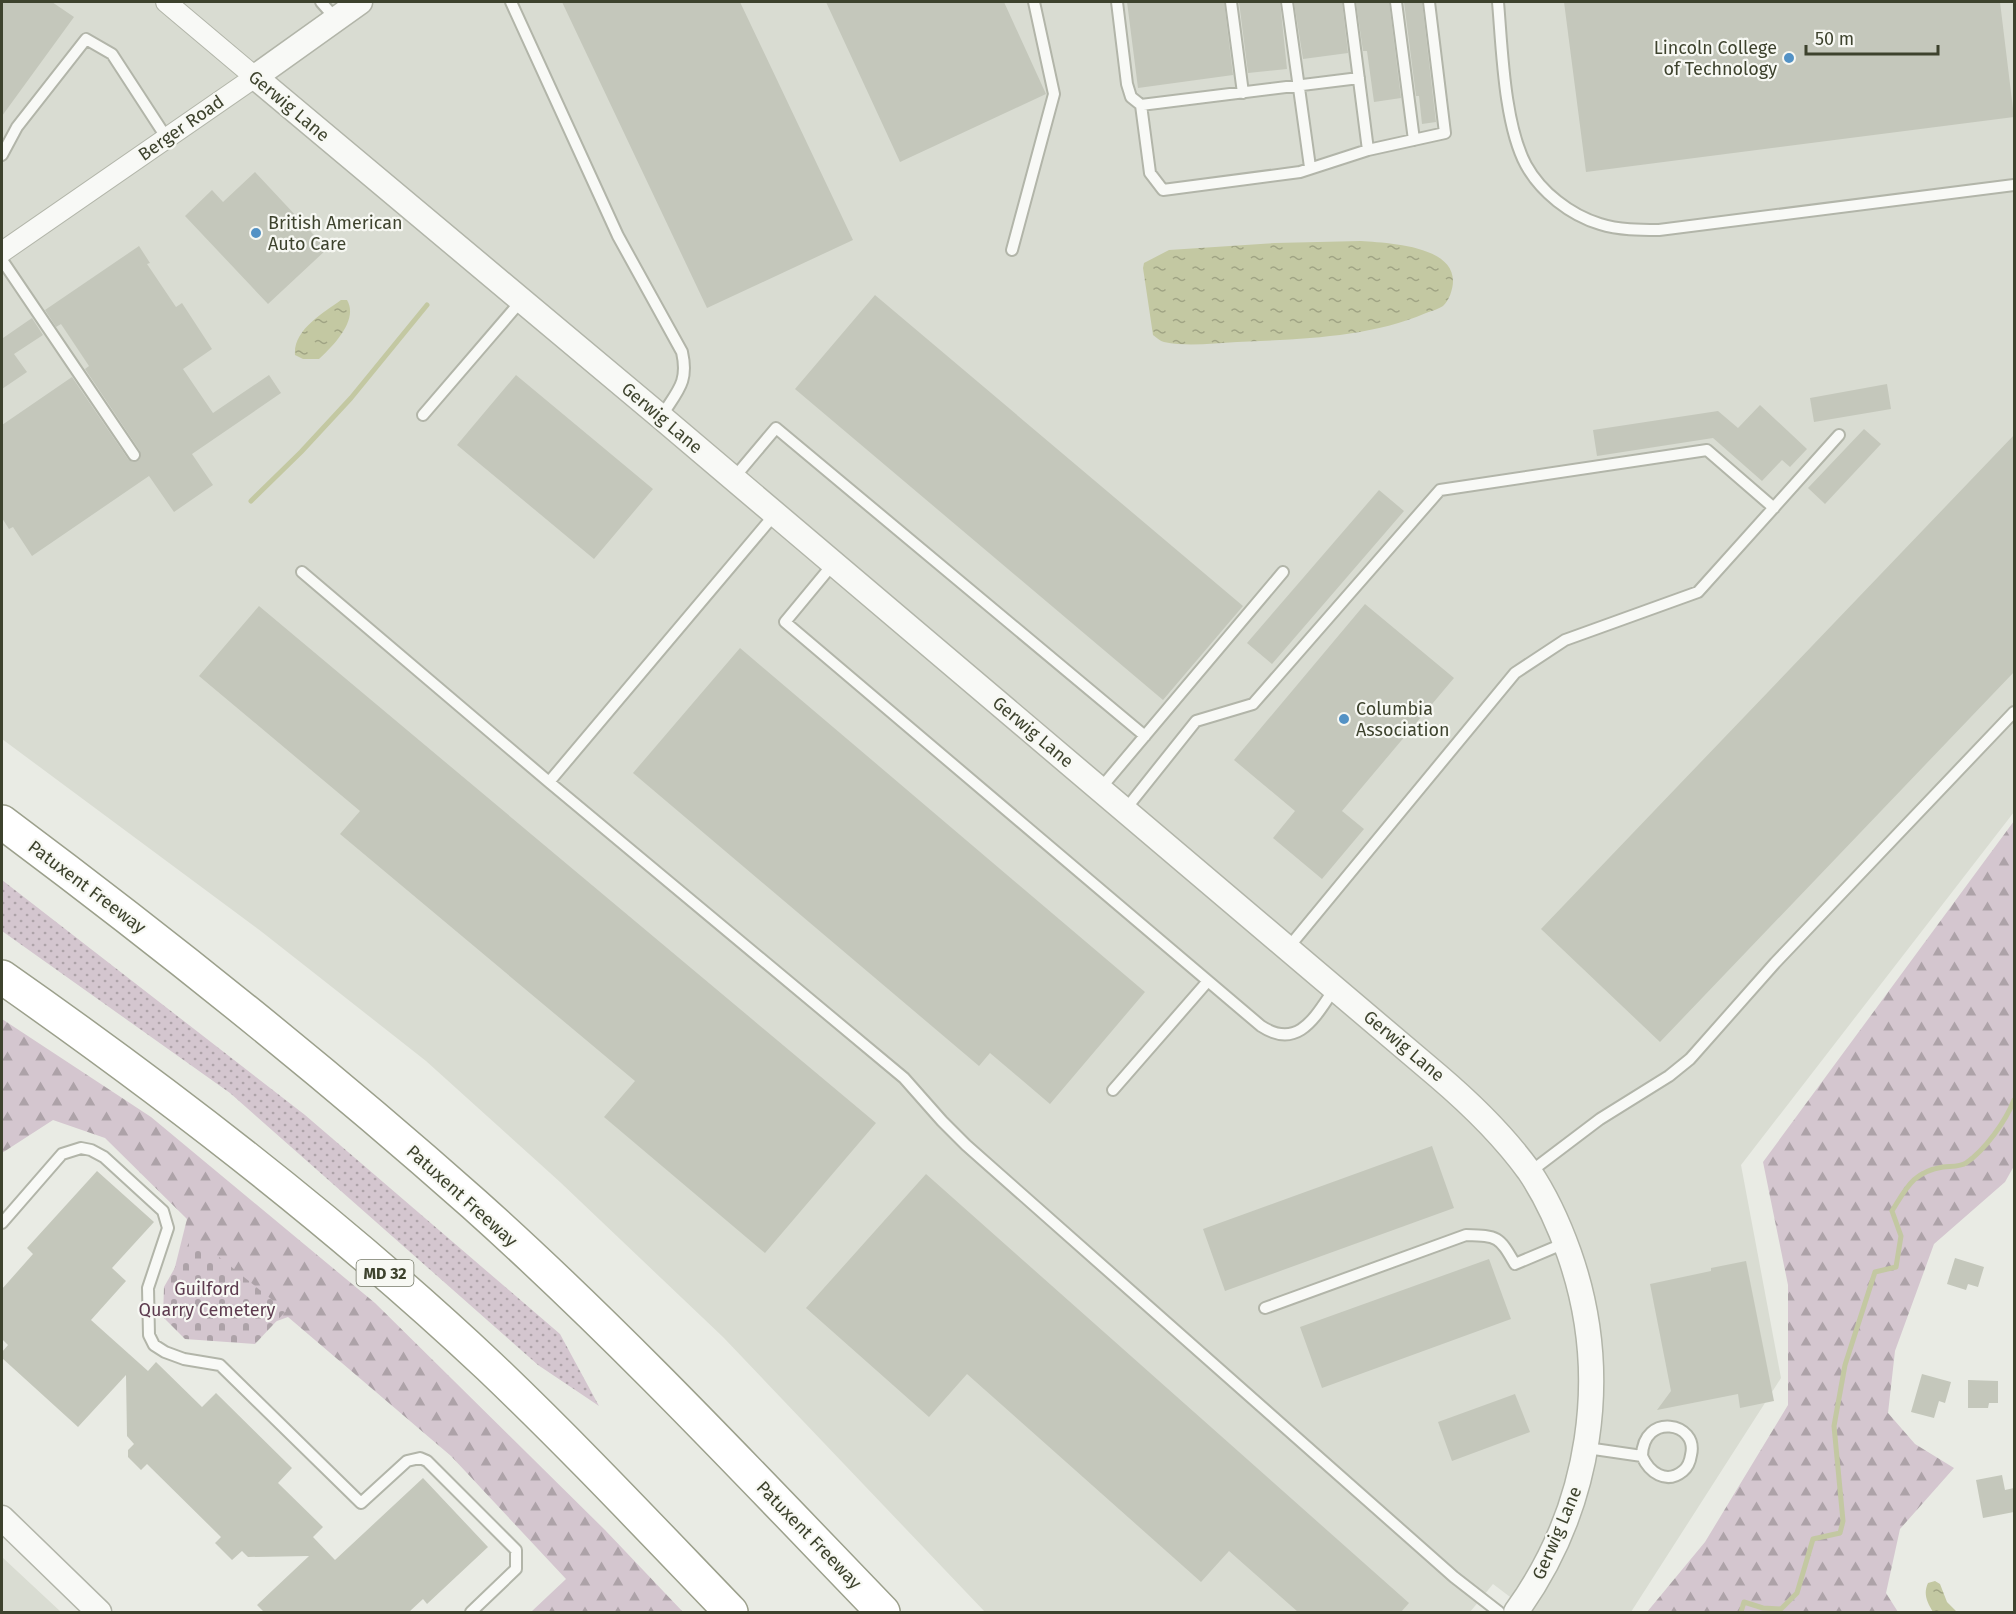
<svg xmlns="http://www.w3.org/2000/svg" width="2016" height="1614" viewBox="0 0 2016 1614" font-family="'Fira Sans',sans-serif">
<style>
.built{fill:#d9dcd2}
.grass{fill:url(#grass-dots)}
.forest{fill:url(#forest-firs)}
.cemetery{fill:url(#cemetery-stones)}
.water{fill:url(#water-ripples)}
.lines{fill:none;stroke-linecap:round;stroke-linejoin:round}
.stream{stroke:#c3c8a2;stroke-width:5}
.building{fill:#c4c7bb}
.service-casing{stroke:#b2b5a9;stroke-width:14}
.minor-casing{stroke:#b2b5a9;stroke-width:22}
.tertiary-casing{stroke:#b2b5a9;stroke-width:27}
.motorway-casing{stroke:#9ca08c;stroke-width:36}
.service{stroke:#f8f9f6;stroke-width:10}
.minor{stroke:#f8f9f6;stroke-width:20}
.tertiary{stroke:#f8f9f6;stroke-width:24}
.motorway{stroke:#fff;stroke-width:33}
.poi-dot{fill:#5392c5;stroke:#f7f8f3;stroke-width:2}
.labels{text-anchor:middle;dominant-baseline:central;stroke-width:4.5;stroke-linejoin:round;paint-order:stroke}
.shield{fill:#f7f8f3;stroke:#757968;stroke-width:1.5}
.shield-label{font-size:16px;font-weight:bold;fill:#3d422d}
.poi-label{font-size:18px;fill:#3d422d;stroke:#f7f8f3;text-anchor:start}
.street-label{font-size:18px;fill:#3d422d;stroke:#f7f8f3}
.park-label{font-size:18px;fill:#5d3b4f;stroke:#f7f8f3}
</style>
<defs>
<pattern id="grass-dots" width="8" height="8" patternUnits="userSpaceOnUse" patternTransform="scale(1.5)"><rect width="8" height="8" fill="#d4c6cf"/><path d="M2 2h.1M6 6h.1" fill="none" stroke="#ada2a8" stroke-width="1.8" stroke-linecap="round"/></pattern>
<pattern id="forest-firs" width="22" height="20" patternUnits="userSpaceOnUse" patternTransform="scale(1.5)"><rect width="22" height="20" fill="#d4c6cf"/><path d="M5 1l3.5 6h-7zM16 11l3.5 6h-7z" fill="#ada2a8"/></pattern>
<pattern id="cemetery-stones" width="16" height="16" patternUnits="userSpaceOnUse" patternTransform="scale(1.5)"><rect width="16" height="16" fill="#d4c6cf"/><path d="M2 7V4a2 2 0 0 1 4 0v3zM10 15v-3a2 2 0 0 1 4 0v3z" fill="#ada2a8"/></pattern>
<pattern id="water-ripples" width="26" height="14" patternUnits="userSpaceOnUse" patternTransform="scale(1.5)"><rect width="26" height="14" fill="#c3c8a2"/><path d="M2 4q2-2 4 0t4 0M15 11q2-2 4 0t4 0" fill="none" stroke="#a0a484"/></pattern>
</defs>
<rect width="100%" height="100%" fill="#e9ebe4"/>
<path class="built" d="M2,2H2014V812L1741,1165L1781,1378L1631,1612H1530L1493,1584L1470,1612H985L723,1337L560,1182L426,1061L262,932L2,739Z
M2,1557L61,1612H2Z"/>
<path class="grass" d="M2,880L305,1115L560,1334L599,1406L538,1365L230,1093L2,931Z"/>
<path class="forest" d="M2014,821V1166L2005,1182L1934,1244L1895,1351L1888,1413L1915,1444L1954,1468L1900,1529L1886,1593L1898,1612H1647L1705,1542L1788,1405V1285L1763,1162Z
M2,1019L151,1117L375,1303L605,1530L683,1612H531L566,1579L451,1456L288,1317L249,1331L168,1295L187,1219L105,1138L53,1120L2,1153Z"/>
<path class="cemetery" d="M193,1236L286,1311L255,1344L185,1339L163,1317L164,1287Z"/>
<path class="water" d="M1361,241C1386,243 1453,245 1453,281C1453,289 1449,301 1443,306C1439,309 1431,311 1426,313C1368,338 1300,339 1237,342C1214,343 1188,347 1164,342C1160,341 1157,338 1153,335L1143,268L1144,263L1169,250L1275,243Z
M341,300H347C359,320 333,346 319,359H303L295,355C293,330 323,313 341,300Z
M1935,1581L1940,1584L1947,1602L1957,1612H1933C1927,1602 1923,1594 1928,1583Z"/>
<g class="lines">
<path class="stream" d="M251,501L301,452L351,398L427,305
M1741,1612L1744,1602L1763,1608L1781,1609L1797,1593L1813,1539L1840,1533L1843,1521L1834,1426L1845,1365L1875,1272L1896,1267L1901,1236L1892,1211C1907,1187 1913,1172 1943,1167C1950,1166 1960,1167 1966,1163C1985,1150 2006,1121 2014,1100"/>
</g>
<path class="building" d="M2,2H52L74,17L2,116Z
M562,2H740L853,240L707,308Z
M826,2H1004L1046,94L900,162Z
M1127,2H1224L1233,75L1138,88Z
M1239,2H1280L1287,69L1248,73Z
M1294,2H1342L1348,53L1303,59Z
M1356,2H1389L1401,98L1374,102L1367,51H1363Z
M1404,2H1422L1436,122L1422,124L1419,96H1416Z
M1564,2H2000L2014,117L1586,172Z
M255,172L327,249L268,304L185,216L212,190L223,202Z
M139,246L150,263L147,264L176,307L182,303L212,349L183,369L213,413L269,375L281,393L192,454L213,485L174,512L149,476L32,556L13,527L9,529L2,518V425L72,377L128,459L134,462L140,459V451L85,369L89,366L61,324L56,327L45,310Z
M875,295L1243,606L1163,700L795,389Z
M32,318L43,335L14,354L27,372L2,389V336L3,338Z
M516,375L653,489L594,559L457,445Z
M1887,384L1891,409L1814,422L1810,398Z
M1760,405L1807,449L1790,467L1782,460L1762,481L1713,438L1597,456L1593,430L1718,411L1738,428Z
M1864,429L1881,444L1825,504L1808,488Z
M2014,435V672L1660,1042L1541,929Z
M1379,490L1404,511L1272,664L1247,643Z
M1365,604L1454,678L1342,811L1364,829L1322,879L1273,838L1295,811L1234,760Z
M259,606L876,1123L765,1253L604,1117L635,1081L340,834L360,811L199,676Z
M740,648L1145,992L1050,1104L990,1053L979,1066L633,773Z
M1432,1146L1454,1208L1225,1291L1203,1229Z
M97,1171L154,1222L112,1268L126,1281L91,1320L148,1371L156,1362L202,1407L216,1393L292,1468L278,1483L323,1527L313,1537L335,1560L423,1478L488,1547L427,1604L423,1599L409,1612H264L257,1605L309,1556L248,1557L242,1551L232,1560L215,1543L221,1537L147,1464L141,1470L128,1457V1450L134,1444L127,1436L126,1375L78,1427L2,1358V1352L8,1345L2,1339V1289L33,1254L27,1248Z
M926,1174L1409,1603L1401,1612H1298L1229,1551L1201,1582L967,1374L929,1417L806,1308Z
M1955,1258L1984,1267L1978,1287L1968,1284L1966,1290L1947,1284Z
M1489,1259L1511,1319L1322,1388L1300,1327Z
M1746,1261L1774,1401L1740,1408L1738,1394L1657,1410L1671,1391L1650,1284L1711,1271V1268Z
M1922,1374L1951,1382L1945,1403L1939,1401L1934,1418L1911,1412Z
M1968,1380L1998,1381V1403H1989L1988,1408H1968Z
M1515,1394L1530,1432L1452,1461L1438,1422Z
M2002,1475L2005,1490L2014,1488V1512L1983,1518L1976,1480Z"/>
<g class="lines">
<g class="service-casing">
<path id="service" d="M321,2L336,19
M511,2L618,236L682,352C689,383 677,391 661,417
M1117,2L1127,84L1131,97L1141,105L1150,173L1163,190L1300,172L1368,150L1445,133L1429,2
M1231,2L1243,93
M1287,2L1310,167
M1349,2L1368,150
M1396,2L1414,140
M1498,2C1502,48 1504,124 1526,165C1541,192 1570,215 1600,224C1619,230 1640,230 1659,230L2014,185
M1141,105L1359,78
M2,155L17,127L86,39L112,54L166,137
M1012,250L1054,94L1034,2
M2,260L134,455
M423,415L521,301
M733,479L776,428L1145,736
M833,564L785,622L1261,1026C1299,1051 1316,1015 1335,988
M302,572L549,782L904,1078L942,1121L966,1145L1454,1577L1499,1612
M549,782L775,514
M1100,789L1283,572
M1125,810L1196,721L1253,704L1440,490L1707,450L1774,508
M1288,948L1515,673L1565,640L1698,592L1839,435
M1113,1090L1208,981
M1530,1172L1600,1119L1669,1076L1690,1059L1775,963L2014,712
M2,1223L62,1154L81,1148L91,1150L104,1157L163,1211L168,1228L148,1288L149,1335L154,1345L165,1352L184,1359L220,1365L361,1503L407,1461L420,1458L427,1461L516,1550V1569L471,1612
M1265,1308L1466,1235C1498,1236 1499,1236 1515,1264L1565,1243
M1587,1448L1642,1456C1643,1412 1699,1422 1691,1455C1690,1462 1688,1467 1683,1471C1666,1485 1649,1472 1642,1456"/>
</g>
<g class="minor-casing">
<path id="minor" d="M2,252L255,77L166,2"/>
</g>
<g class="tertiary-casing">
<path id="tertiary" d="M360,2L255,77L661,417L1438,1076C1472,1105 1503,1135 1529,1171C1546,1196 1559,1225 1569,1253C1612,1375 1591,1508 1516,1612
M2,1518L99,1612"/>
</g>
<g class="motorway-casing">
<path id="motorway" d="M2,822C164,943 323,1070 474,1204C618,1333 750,1474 883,1612
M2,977C172,1096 337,1223 489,1366C572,1445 651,1529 731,1612"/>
</g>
<use href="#service" class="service"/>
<use href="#minor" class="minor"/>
<use href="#tertiary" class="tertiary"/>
<use href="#motorway" class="motorway"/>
</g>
<g class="poi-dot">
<circle cx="1789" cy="58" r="6"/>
<circle cx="256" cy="233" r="6"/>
<circle cx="1344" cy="719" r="6"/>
</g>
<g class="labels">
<rect class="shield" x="356.5" y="1260" width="57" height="26" rx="4.5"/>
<g class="shield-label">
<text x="385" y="1273">MD 32</text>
</g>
<g class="poi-label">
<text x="1777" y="48" text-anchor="end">Lincoln College<tspan x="1777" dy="21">of Technology</tspan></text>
<text x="268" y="223">British American<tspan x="268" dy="21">Auto Care</tspan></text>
<text x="1356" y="709">Columbia<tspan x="1356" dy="21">Association</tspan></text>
</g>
<g class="street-label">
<text transform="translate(289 106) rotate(40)">Gerwig Lane</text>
<text transform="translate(181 128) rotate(-35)">Berger Road</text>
<text transform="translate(662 418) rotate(40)">Gerwig Lane</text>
<text transform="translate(1033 732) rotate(40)">Gerwig Lane</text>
<text transform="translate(87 887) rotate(37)">Patuxent Freeway</text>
<text transform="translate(1404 1046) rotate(40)">Gerwig Lane</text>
<text transform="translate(462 1196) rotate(42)">Patuxent Freeway</text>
<text transform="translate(1557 1533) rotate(-67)">Gerwig Lane</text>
<text transform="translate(809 1535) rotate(46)">Patuxent Freeway</text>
</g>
<g class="park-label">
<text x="207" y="1289">Guilford<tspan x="207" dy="21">Quarry Cemetery</tspan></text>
</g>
</g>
<rect width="2016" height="1614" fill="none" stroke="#3d422d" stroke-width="6"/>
<path d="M1806 45v9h132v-9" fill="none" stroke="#3d422d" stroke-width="3"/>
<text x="1815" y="45" font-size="18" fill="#3d422d" stroke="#f7f8f3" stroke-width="4.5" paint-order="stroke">50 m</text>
</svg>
